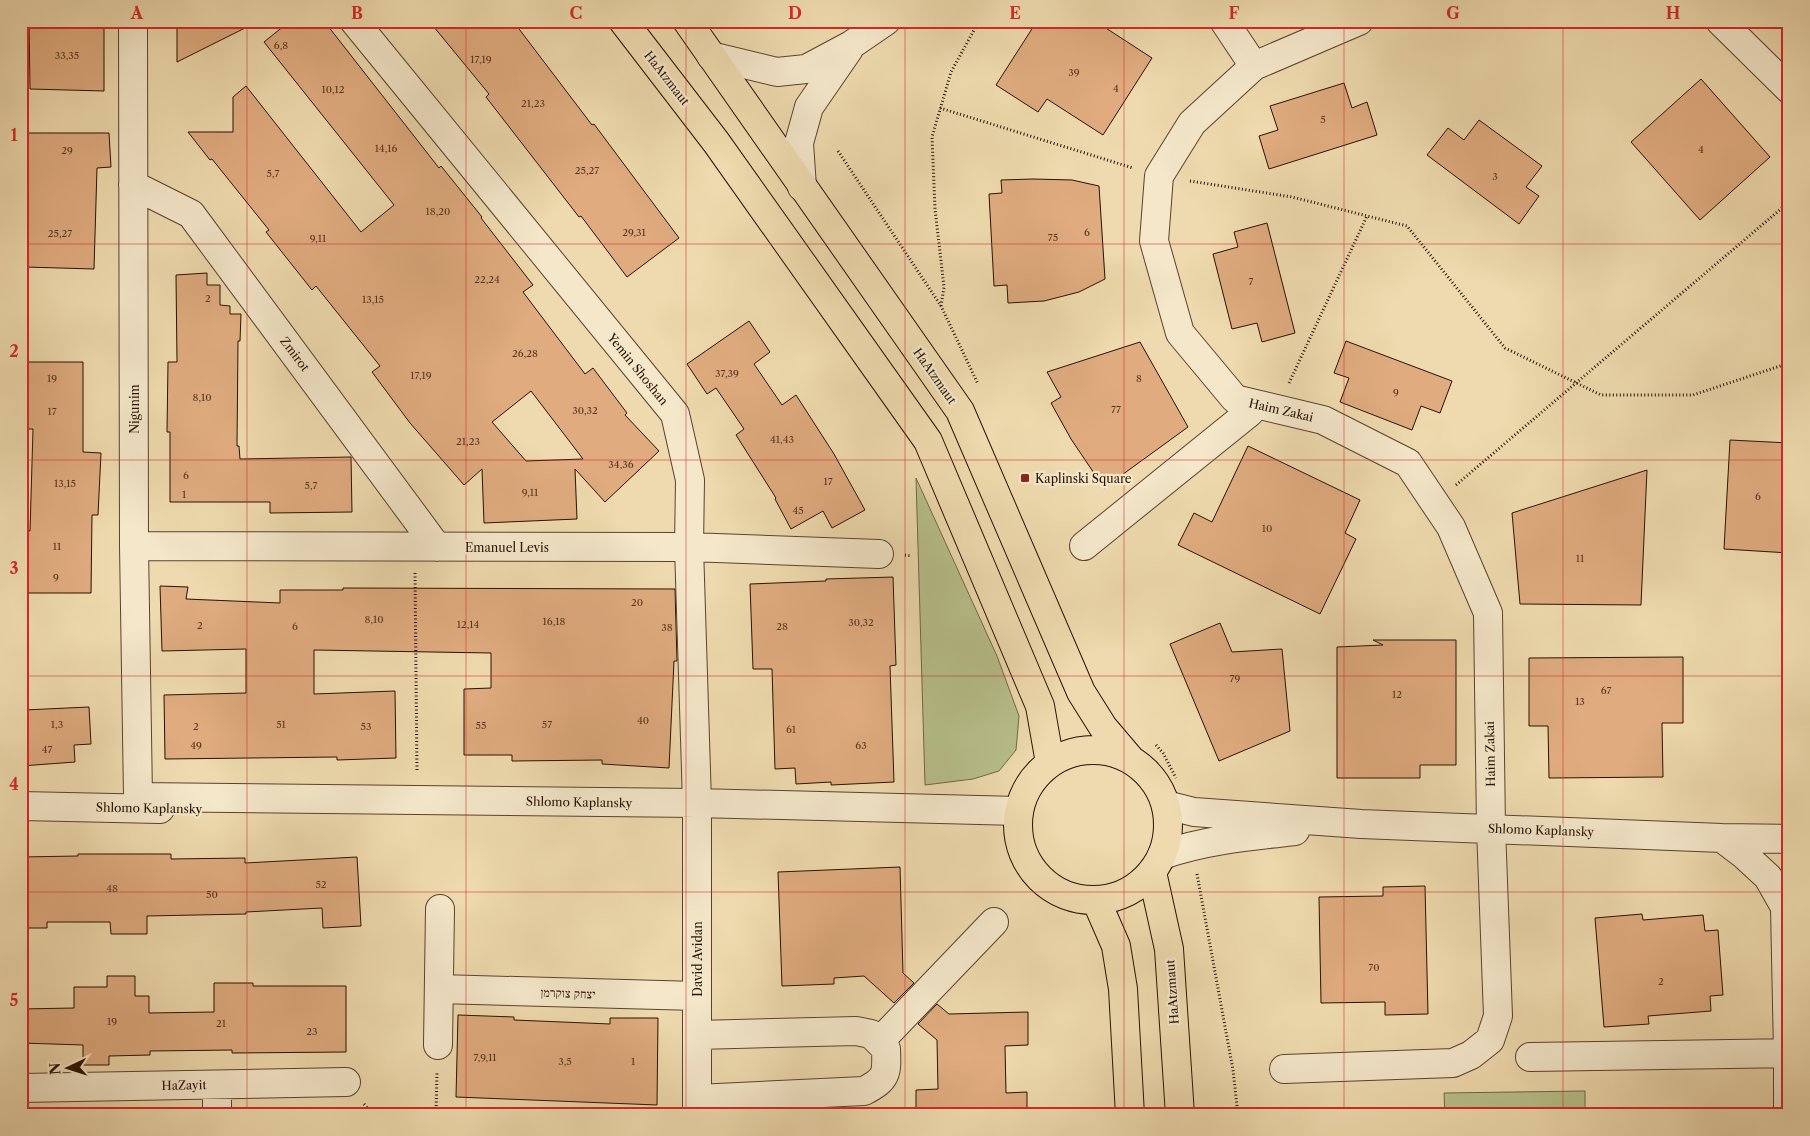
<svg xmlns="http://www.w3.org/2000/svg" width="1810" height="1136" viewBox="0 0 1810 1136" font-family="'Libre Caslon Text','Frank Ruhl Libre',serif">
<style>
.green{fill:#b7c08b;stroke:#706846}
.building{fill:#dfab7f;stroke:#281101;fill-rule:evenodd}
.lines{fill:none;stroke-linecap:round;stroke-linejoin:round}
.minor-casing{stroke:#5a432c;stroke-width:30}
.major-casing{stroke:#281101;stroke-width:30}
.path{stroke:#281101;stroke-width:3;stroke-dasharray:1 2.5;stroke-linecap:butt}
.minor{stroke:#f4e7ca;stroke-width:28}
.major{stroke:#eedaae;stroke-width:28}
.grid{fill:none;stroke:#d62828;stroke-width:1;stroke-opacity:0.55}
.poi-dot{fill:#8f2418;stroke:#f4e7ca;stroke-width:2}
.labels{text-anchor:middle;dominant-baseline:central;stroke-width:4.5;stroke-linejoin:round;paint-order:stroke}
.number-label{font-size:10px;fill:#563820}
.street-label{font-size:12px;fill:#281101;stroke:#f4e7ca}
.poi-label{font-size:12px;fill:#281101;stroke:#f4e7ca;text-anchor:start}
.neatline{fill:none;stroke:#d62828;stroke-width:2}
.grid-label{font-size:16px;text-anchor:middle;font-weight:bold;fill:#d62828}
</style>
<rect width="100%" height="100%" fill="#eedaae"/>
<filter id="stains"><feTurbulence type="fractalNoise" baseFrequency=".004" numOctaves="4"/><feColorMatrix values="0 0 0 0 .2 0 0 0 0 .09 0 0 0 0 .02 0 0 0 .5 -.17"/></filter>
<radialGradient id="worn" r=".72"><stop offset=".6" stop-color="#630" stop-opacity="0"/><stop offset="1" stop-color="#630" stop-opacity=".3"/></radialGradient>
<path class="green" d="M916,478L997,656L1019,716L1016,750L999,771L973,779L925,785Z
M1585,1091V1115H1445L1444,1093Z"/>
<path class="building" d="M29,21H104V91L30,89Z
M177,21H259L177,62Z
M290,21H324L439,168L441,166L482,217L481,218L533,285L523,292L585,374L593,368L627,413L625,415L659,451L605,502L575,469L577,519L484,523L482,469L464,485L410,423L372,372L380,366L316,286L312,290L266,232L269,230L212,159L210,160L188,132H233V97L246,86L361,232L394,205L264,42ZM531,391L583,459L526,461L492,422Z
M429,21H513L592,125L594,124L679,238L627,277L581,216L579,217L486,97L489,94Z
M1037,21H1095L1152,58L1103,135L1047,99L1038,112L996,85Z
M1701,79L1770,157L1700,220L1631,142Z
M1344,83L1352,108L1367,102L1377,135L1269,169L1259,136L1278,130L1270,106Z
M1479,120L1542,166L1526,187L1539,196L1519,224L1427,155L1448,128L1464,140Z
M25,133H109L111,167L97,168L94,269L25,267L28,168L24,169Z
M1033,179L1072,180L1099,186L1105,279L1079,292L1044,301L1008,303L1007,285L994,286L989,194L1002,193L1001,180Z
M1267,223L1295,333L1262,342L1257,323L1232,329L1213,254L1238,247L1234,232Z
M207,273V285H220V305L230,306V314H241L240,341H238L237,446H239L240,459L351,457L352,512L270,513V502H170V432H167L168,362H177L176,275Z
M749,321L770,352L754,364L782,405L796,395L834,454L865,510L832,528L823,511L791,529L775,499L776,498L736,435L744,429L716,388L707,394L687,364Z
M1346,341L1452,381L1440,413L1421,406L1412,430L1340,402L1349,378L1334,373Z
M1140,342L1188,427L1104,488L1071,439L1051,403L1061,397L1047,372Z
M21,362H83V452L101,453L98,515H92L91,593H21V530L30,531L33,429H21Z
M1730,440L1789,443V553L1724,549Z
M1248,446L1360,500L1345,533L1356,539L1320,614L1178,545L1194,513L1212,522Z
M1647,470L1641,605L1520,604L1512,513Z
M893,577L896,665L890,666L894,782L831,785V782L796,784L795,768L775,769L772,669H753L750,584L826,581V579Z
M160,586L188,587L186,599L280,603V590H343V588L675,589L677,661H674L669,768L602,764V760L512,761V755H464V689L491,688V653L314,650V694L395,691L396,758L337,760V757L165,759L164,695L246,693V649L162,651Z
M1220,623L1232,652L1282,649L1290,731L1219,761L1170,644Z
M1373,640H1456V765H1420V778H1337V647L1383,645Z
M1683,657V723H1662L1663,777L1549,778L1548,726H1529V658Z
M89,707L91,744L74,745L75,762L21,766V738H26L24,710Z
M78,854H171V859L245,858V863L357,857L361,926L323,928L322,908L246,912V914L147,916V934H111L110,922H47V928H24L23,914H21V857L78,856Z
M900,867L903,973L914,983L894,1003L864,976L834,978V984L782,986L778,872Z
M1425,886L1428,1014L1385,1015V1002L1321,1003L1319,897L1383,896V887Z
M1642,914L1643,920L1703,915L1705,931L1718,930L1723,995L1710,996L1711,1011L1648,1016L1649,1024L1604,1027L1595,918Z
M107,976H135V996H149V1013L214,1012V983H253V986H346V1052L232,1053V1050L150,1051V1055L109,1056V1065H83V1045L21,1043V1009L74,1008V987H107Z
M937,1004L949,1014L1028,1012V1045L1005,1046L1006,1093L1027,1092V1115H916V1090L938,1089L937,1040L918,1024Z
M458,1015L514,1017V1020L610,1024V1018H658L657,1105L456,1097Z"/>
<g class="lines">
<g class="minor-casing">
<path id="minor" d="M133,21L134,546L138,797L697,803L1019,811
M354,21L675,414L690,480L689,547L697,803V1115
M1224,21L1254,66
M1720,21L1789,89
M711,56L777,72L806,69L851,45L886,21
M133,185L191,214L437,547
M802,187L799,143L809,107L849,49
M134,546L689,547L879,554
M1084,546L1250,412
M1166,805L1194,812L1361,824L1722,838L1789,839
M21,806L160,809
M1722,838L1743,854L1768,877L1785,907
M1162,855C1205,840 1250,836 1295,831
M439,989L697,996
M697,1035L856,1031L871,1034L886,1049C887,1074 887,1079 864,1091L697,1099
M879,1042L994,922
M438,1045L440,909
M1530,1057L1789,1053
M1284,1069L1453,1063L1471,1055L1490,1040L1498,1016L1491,828L1488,613L1451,527L1408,463L1323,420L1235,399L1180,333L1154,241L1159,176L1192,123L1254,66L1359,21
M21,1088L346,1082
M217,1115V1085
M1788,1115V1053L1785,907L1789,893"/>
</g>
<g class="major-casing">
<path id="major" d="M623,21L716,142L928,441L1040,706L1050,763
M687,21L960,411L1081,692L1103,727L1131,760
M1018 825a75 75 0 1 1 150 0a75 75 0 1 1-150 0Z
M1152,872L1169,949L1180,1115
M1096,900L1116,946L1123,989L1130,1115"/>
</g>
<path class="path" d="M940,108L1133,168
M838,151L941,306L978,384
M1190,181L1292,197L1407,226L1505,348L1601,395H1693L1789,363
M941,306L944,287L935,209L932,137L951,72L979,21
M1289,383L1367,216
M1456,485L1789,202
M905,555L912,556
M415,573L417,772
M1156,745L1163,753L1176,778
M1197,874L1233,1070L1238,1115
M364,1104L372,1114
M373,1114L436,1113L437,1072"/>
<use href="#minor" class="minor"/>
<use href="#major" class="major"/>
</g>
<path class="grid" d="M247,21V1115M466,21V1115M686,21V1115M905,21V1115M1124,21V1115M1344,21V1115M1563,21V1115M21,244H1789M21,460H1789M21,676H1789M21,892H1789"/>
<rect class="poi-dot" x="1020" y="473" width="10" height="10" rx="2.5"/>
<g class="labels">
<g class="number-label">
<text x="281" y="45">6,8</text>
<text x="67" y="55">33,35</text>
<text x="481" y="59">17,19</text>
<text x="1074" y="72">39</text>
<text x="1116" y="88">4</text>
<text x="333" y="89">10,12</text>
<text x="533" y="103">21,23</text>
<text x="1323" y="119">5</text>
<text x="386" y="148">14,16</text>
<text x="1701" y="149">4</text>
<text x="67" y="150">29</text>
<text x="587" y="170">25,27</text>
<text x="273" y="173">5,7</text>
<text x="1495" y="176">3</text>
<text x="438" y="211">18,20</text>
<text x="634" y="232">29,31</text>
<text x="1087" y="232">6</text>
<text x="60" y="233">25,27</text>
<text x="1053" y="237">75</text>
<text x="318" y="238">9,11</text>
<text x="487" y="279">22,24</text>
<text x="1251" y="281">7</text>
<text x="208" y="298">2</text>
<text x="373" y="299">13,15</text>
<text x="525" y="353">26,28</text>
<text x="727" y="373">37,39</text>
<text x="421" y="375">17,19</text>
<text x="52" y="378">19</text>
<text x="1139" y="378">8</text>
<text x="1396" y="392">9</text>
<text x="202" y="397">8,10</text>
<text x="1116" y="409">77</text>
<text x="585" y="410">30,32</text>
<text x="52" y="411">17</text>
<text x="782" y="439">41,43</text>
<text x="468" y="441">21,23</text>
<text x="621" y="464">34,36</text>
<text x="186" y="475">6</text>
<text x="828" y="481">17</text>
<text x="65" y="483">13,15</text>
<text x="311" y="485">5,7</text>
<text x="530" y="492">9,11</text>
<text x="184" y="494">1</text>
<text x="1758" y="496">6</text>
<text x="798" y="510">45</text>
<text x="1267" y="528">10</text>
<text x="57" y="546">11</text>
<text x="1580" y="558">11</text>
<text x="56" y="577">9</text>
<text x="637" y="602">20</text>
<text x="374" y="619">8,10</text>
<text x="554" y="621">16,18</text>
<text x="861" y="622">30,32</text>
<text x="468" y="624">12,14</text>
<text x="200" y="625">2</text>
<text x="295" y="626">6</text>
<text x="782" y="626">28</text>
<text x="667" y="627">38</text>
<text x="1235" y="678">79</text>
<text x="1606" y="690">67</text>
<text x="1397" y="694">12</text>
<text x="1580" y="701">13</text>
<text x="643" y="720">40</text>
<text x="57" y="724">1,3</text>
<text x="281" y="724">51</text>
<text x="547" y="724">57</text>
<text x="481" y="725">55</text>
<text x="196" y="726">2</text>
<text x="366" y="726">53</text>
<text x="791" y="729">61</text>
<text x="196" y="745">49</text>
<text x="861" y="745">63</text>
<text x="47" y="749">47</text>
<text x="321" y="884">52</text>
<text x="112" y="888">48</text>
<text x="212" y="894">50</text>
<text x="1374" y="967">70</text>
<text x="1661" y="981">2</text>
<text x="112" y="1021">19</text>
<text x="221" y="1023">21</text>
<text x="312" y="1031">23</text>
<text x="485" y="1057">7,9,11</text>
<text x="565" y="1061">3,5</text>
<text x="633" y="1061">1</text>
</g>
<g class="street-label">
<text transform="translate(667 78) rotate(52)">HaAtzmaut</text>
<text transform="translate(295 354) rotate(53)">Zmirot</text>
<text transform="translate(638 369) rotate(51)">Yemin Shoshan</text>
<text transform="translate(935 376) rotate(55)">HaAtzmaut</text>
<text transform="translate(134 409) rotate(-90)">Nigunim</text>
<text transform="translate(1281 410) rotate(13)">Haim Zakai</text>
<text x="507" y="547">Emanuel Levis</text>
<text transform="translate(1490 754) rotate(-91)">Haim Zakai</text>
<text transform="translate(579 802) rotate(1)">Shlomo Kaplansky</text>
<text transform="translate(149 808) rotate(1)">Shlomo Kaplansky</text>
<text transform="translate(1541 830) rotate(2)">Shlomo Kaplansky</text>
<text transform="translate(697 959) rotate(-90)">David Avidan</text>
<text transform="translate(1172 992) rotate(-94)">HaAtzmaut</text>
<text transform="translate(568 993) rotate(2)">יצחק צוקרמן</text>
<text transform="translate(184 1085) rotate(-1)">HaZayit</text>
</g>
<g class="poi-label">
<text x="1035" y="478">Kaplinski Square</text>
</g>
</g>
<rect width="1810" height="1136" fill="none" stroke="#eedaae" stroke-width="55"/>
<g transform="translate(68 1068) rotate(266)" stroke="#f4e7ca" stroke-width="4" paint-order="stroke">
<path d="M0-4L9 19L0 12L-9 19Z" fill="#281101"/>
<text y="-8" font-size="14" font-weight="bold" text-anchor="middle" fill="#281101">N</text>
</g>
<rect x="28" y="28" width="1754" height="1080" class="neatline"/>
<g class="grid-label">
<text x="137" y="19">A</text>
<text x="357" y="19">B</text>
<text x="576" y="19">C</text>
<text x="795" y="19">D</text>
<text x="1015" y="19">E</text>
<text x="1234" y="19">F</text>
<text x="1453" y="19">G</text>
<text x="1673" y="19">H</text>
<text x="14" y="141">1</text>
<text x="14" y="357">2</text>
<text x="14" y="574">3</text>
<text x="14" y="790">4</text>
<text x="14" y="1006">5</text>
</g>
<rect width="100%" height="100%" filter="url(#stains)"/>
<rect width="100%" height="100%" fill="url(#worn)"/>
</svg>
